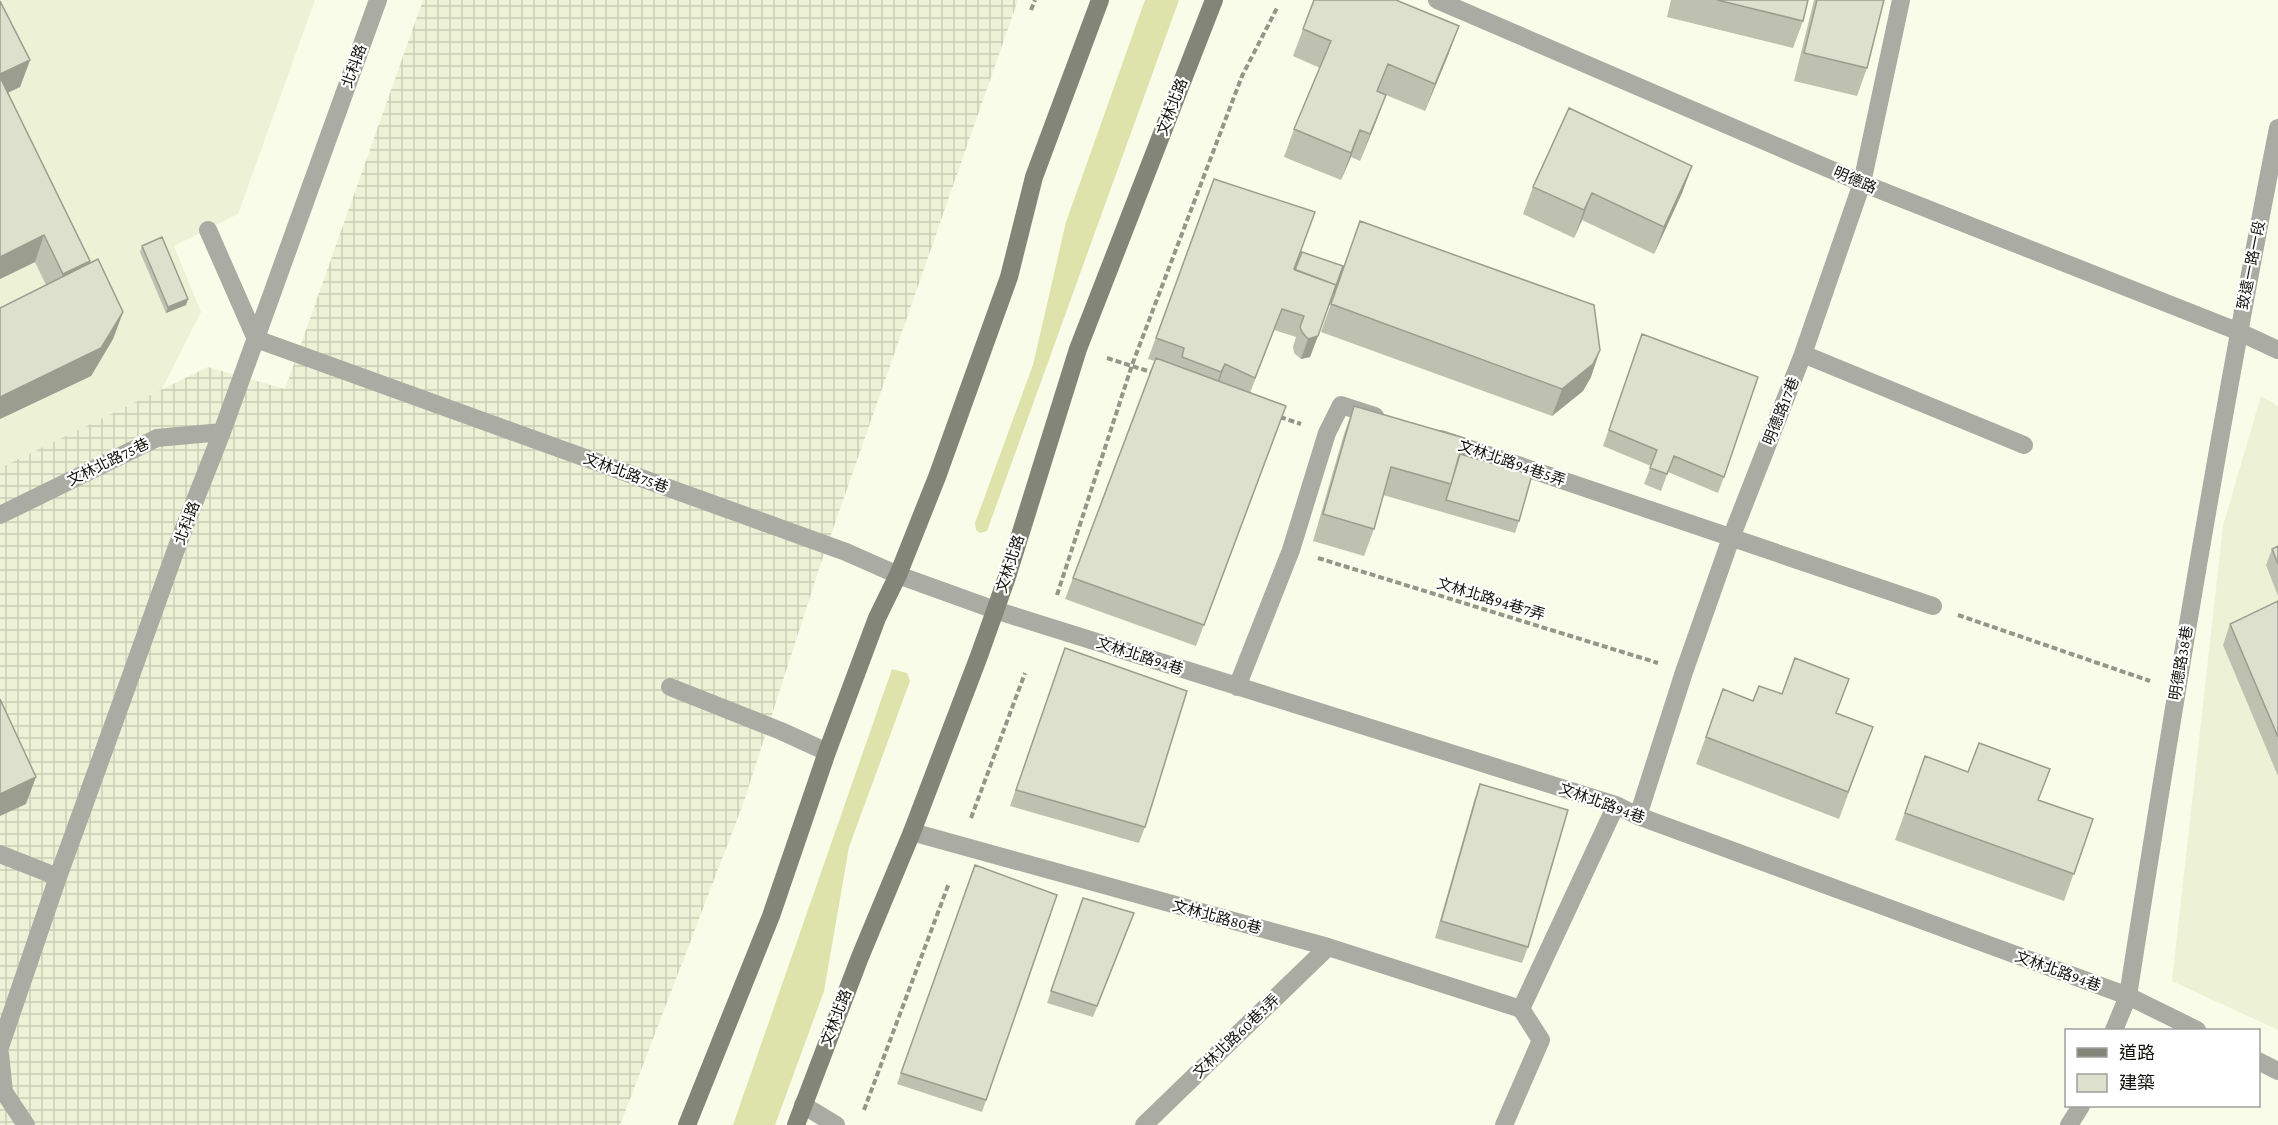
<svg xmlns="http://www.w3.org/2000/svg" width="2278" height="1125" font-family="'Crimson Pro','Noto Sans TC',serif">
	<style>
		.built { fill: #edf1d5 }
		.industrial { fill: url(#industrial-grid) }
		.grass { fill: #dde3ab }
		.lines { fill: none; stroke-linecap: round; stroke-linejoin: round }
		.path { stroke: #939688; stroke-width: 4; stroke-dasharray: 6 3; stroke-linecap: butt }
		.lane { stroke: #aaaba3; stroke-width: 18 }
		.street { stroke: #aaaba3; stroke-width: 18 }
		.secondary { stroke: #838579; stroke-width: 18 }
		.wall { fill: #bec1af }
		.shaded-wall { fill: #9b9d8f }
		.building { fill: #dde0cc; stroke: #9b9d8f; stroke-width: 1.5 }
		.labels { text-anchor: middle; dominant-baseline: central; stroke-width: 4.5; stroke-linejoin: round; paint-order: stroke }
		.street-label { font-size: 15px; fill: #11120c; stroke: #fff }
	</style>
	<defs>
		<pattern id="industrial-grid" width="8" height="8" patternUnits="userSpaceOnUse" patternTransform="scale(1.5)"><rect width="8" height="8" fill="#edf1d5"/><path d="M0 4h8M4 0v8" fill="none" stroke="#caceb6"/></pattern>
	</defs>
	<rect width="100%" height="100%" fill="#f9fce8"/>
	<path class="built" d="M0 0H315L238 214 174 246 201 312 161 391 0 468Z
		M2261 396 2278 406V1030L2172 981 2223 526Z"/>
	<path class="industrial" d="M423 0H1018L819 569 743 804 620 1125H0V468L208 367 285 389Z"/>
	<path class="grass" d="M1145 0H1179L987 531 980 533 976 530 975 523 1033 365 1066 222Z
		M892 669 907 673 910 681 849 847 824 991 775 1125H733Z"/>
	<g class="lines">
		<path class="path" d="M1031 10 1035 0
			M1107 358 1154 373
			M1280 417 1301 424
			M1318 558 1658 663
			M1057 595 1132 365 1242 76 1278 6
			M1958 615 2150 681
			M971 818 1025 673
			M864 1110 949 883"/>
		<path class="lane" d="M208 230 256 339
			M670 687 781 731 827 752
			M0 854 58 877"/>
		<path class="street" d="M1437 0 1862 183 2237 331 2278 350
			M256 339 846 552 898 575 995 610 1616 805 1638 816 2128 996 2197 1030
			M1803 354 2024 445
			M1441 439 1933 606
			M0 515 157 438 222 432
			M1237 687 1291 550 1327 433 1341 405 1375 416
			M1638 816 1684 672 1731 538 1803 354 1862 183 1901 0
			M912 832 1328 947 1521 1009
			M1521 1009 1616 805
			M2114 1030 2128 996C2173 706 2221 416 2278 128
			M0 1047 58 877 120 706 179 541 222 432 378 0
			M0 1054 4 1092 26 1125
			M2258 1061 2278 1071
			M803 1105 836 1125
			M1144 1125 1328 947
			M1504 1125 1541 1040 1521 1009
			M2069 1125 2081 1106"/>
		<path class="secondary" d="M687 1125 771 916 827 752 877 618 898 575 937 477 1009 277 1034 177 1100 0
			M796 1125 860 957 912 832 979 656 1007 577 1078 349 1214 0"/>
	</g>
	<path class="wall" d="M1671 0H1808L1803 21 1793 48 1667 17Z
		M1814 0H1884L1867 68 1857 96 1794 81Z
		M0 1 30 60 20 87 8 93 90 261 89 263 123 312 113 339 91 376 0 419V308L46 285 35 262 0 279Z
		M1303 29 1449 53 1425 111 1386 95 1360 161 1351 157 1341 180 1284 157 1294 129 1320 68 1293 56Z
		M1692 166 1682 193 1654 254 1582 220 1574 238 1523 214 1533 187Z
		M1214 179 1294 269 1332 298 1310 357 1301 359 1294 353 1293 347 1296 337 1274 330 1250 393 1286 406 1196 646 1065 599 1155 361 1148 359Z
		M1360 221 1591 377 1583 391 1552 416 1321 332Z
		M142 246 186 305 166 313 140 252Z
		M1642 334 1724 477 1718 493 1668 472 1661 491 1644 484 1651 466 1603 446Z
		M1354 406 1460 454 1519 521 1515 533 1383 495 1374 529 1364 556 1313 541 1344 434Z
		M2278 546V596L2266 565 2272 549Z
		M2278 601V776L2223 645 2230 624Z
		M1065 648 1145 827 1139 843 1010 806Z
		M1723 689 1753 701 1836 713 1873 727 1839 819 1696 764Z
		M1925 756 2038 800 2093 819 2064 901 1895 840Z
		M1480 784 1528 947 1522 963 1435 938 1474 801Z
		M975 865 1057 895 982 1112 897 1084Z
		M1083 898 1134 913 1093 1017 1047 1003Z"/>
	<path class="shaded-wall" d="M1459 26 1449 53 1425 111 1435 84Z
		M30 60 20 87 0 96V74Z
		M1386 95 1376 122 1360 161 1370 134Z
		M1360 130 1351 157 1341 180 1351 153Z
		M1692 166 1682 193 1654 254 1664 227Z
		M1592 193 1582 220 1574 238 1584 210Z
		M44 235 35 262 0 279V257Z
		M90 261 81 288 54 301 63 274Z
		M188 299 186 305 166 313 168 307Z
		M123 312 113 339 91 376 0 419V397Z
		M1318 336 1310 357 1301 359 1308 339Z
		M1600 350 1591 377 1583 391 1552 416 1562 389Z
		M1225 364 1218 385 1214 392 1221 372Z
		M36 777 26 804 0 816V794Z"/>
	<path class="building" d="M1314 0H1396L1459 26 1435 84 1388 64 1377 91 1386 95 1370 134 1360 130 1351 153 1294 129 1331 41 1303 29Z
		M1717 0H1808L1803 21Z
		M1817 0H1884L1867 68 1804 53Z
		M0 1 30 60 0 74Z
		M0 77 90 261 63 274 44 235 0 257Z
		M1569 108 1692 166 1664 227 1592 193 1584 210 1533 187Z
		M1214 179 1315 212 1294 269 1336 285 1318 336 1308 339 1302 332 1300 327 1304 316 1282 309 1255 378 1225 364 1221 372 1182 357 1184 348 1156 338Z
		M1360 221 1594 305 1600 350 1593 364 1562 389 1331 304Z
		M162 237 188 299 168 307 142 246Z
		M1302 252 1343 266 1333 294 1336 285 1295 270Z
		M98 259 123 312 101 348 0 397V308Z
		M1642 334 1758 377 1724 477 1674 456 1667 474 1650 468 1657 450 1609 430Z
		M1156 358 1286 406 1204 625 1073 578Z
		M1354 406 1464 438 1451 484 1391 467 1374 529 1323 514Z
		M1460 454 1532 475 1519 521 1446 500 1451 484Z
		M2278 546V564L2272 549Z
		M2278 601V737L2230 624Z
		M1065 648 1187 691 1145 827 1016 790Z
		M1795 658 1849 679 1836 713 1873 727 1848 792 1706 737 1723 689 1753 701 1759 686 1782 694Z
		M0 699 36 777 0 794Z
		M1979 743 2050 769 2038 800 2093 819 2074 874 1905 813 1925 756 1968 772Z
		M1480 784 1568 810 1528 947 1441 921Z
		M975 865 1057 895 986 1100 901 1073Z
		M1083 898 1134 913 1097 1006 1051 991Z"/>
	<g class="labels">
		<g class="street-label">
			<text transform="translate(354 66) rotate(-70)">北科路</text>
			<text transform="translate(1172 107) rotate(-69)">文林北路</text>
			<text transform="translate(1855 180) rotate(23)">明德路</text>
			<text transform="translate(2251 265) rotate(-79)">致遠一路一段</text>
			<text transform="translate(1781 411) rotate(-68)">明德路17巷</text>
			<text transform="translate(108 462) rotate(-26)">文林北路75巷</text>
			<text transform="translate(1512 463) rotate(19)">文林北路94巷5弄</text>
			<text transform="translate(626 473) rotate(20)">文林北路75巷</text>
			<text transform="translate(187 523) rotate(-69)">北科路</text>
			<text transform="translate(1010 564) rotate(-72)">文林北路</text>
			<text transform="translate(1491 599) rotate(17)">文林北路94巷7弄</text>
			<text transform="translate(1140 656) rotate(18)">文林北路94巷</text>
			<text transform="translate(2181 663) rotate(-80)">明德路38巷</text>
			<text transform="translate(1602 803) rotate(20)">文林北路94巷</text>
			<text transform="translate(1217 917) rotate(15)">文林北路80巷</text>
			<text transform="translate(2058 971) rotate(20)">文林北路94巷</text>
			<text transform="translate(836 1018) rotate(-69)">文林北路</text>
			<text transform="translate(1236 1036) rotate(-44)">文林北路60巷3弄</text>
		</g>
	</g>
	<rect x="2065" y="1029" width="195" height="78" fill="#ffffff" stroke="#a0a09e" stroke-width="1.5"/>
	<rect x="2077" y="1048" width="30" height="9" fill="#838579" stroke="#a0a09e" stroke-width="1.5"/>
	<text x="2119" y="1059" font-size="18" fill="#11120c">道路</text>
	<rect x="2077" y="1074" width="30" height="18" fill="#dde0cc" stroke="#a0a09e" stroke-width="1.5"/>
	<text x="2119" y="1089" font-size="18" fill="#11120c">建築</text>
</svg>
